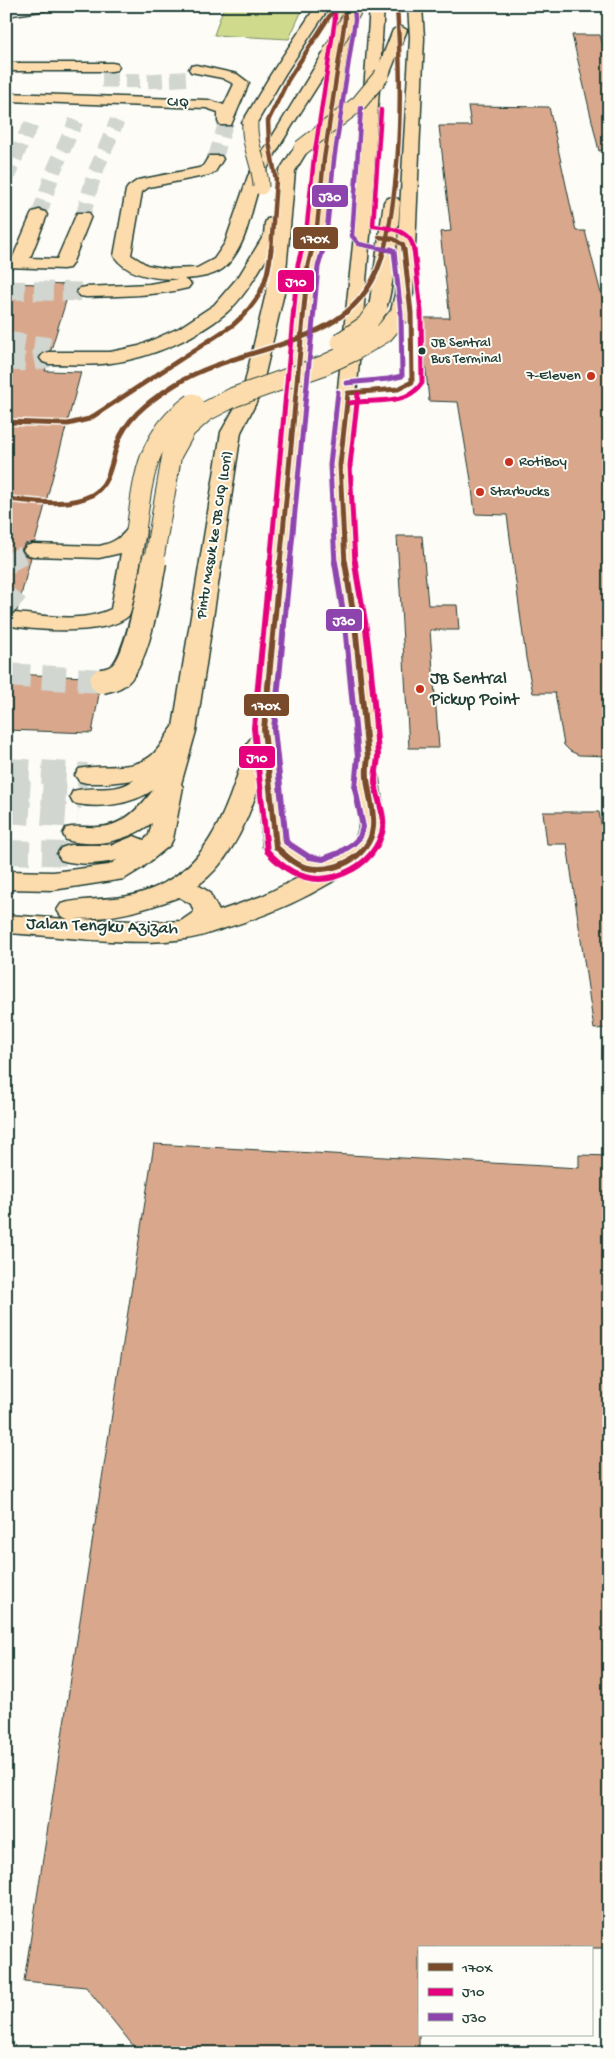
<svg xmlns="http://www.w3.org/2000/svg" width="615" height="2059" font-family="'Gochi Hand',sans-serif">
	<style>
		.green { fill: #cfda8d; stroke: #778c60 }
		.building { fill: #d9a88c; stroke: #1f3d34 }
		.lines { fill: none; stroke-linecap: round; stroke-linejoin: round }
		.highway-tunnel-far2 { stroke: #d1d6d0; stroke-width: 15; stroke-dasharray: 15 8; stroke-linecap: butt }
		.highway-tunnel-far1 { stroke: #d1d6d0; stroke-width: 19; stroke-dasharray: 19 9; stroke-linecap: butt }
		.highway-tunnel { stroke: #d1d6d0; stroke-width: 24; stroke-dasharray: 24 12; stroke-linecap: butt }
		.minor-casing { stroke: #1f3d34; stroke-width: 3 }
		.major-casing { stroke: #1f3d34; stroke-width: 3 }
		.highway-casing { stroke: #1f3d34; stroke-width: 3 }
		.minor { fill: #fdfcf7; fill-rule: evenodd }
		.major { fill: #fcdcac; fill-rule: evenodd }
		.highway { fill: #fcdcac; fill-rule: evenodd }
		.highway-bridge-far2-casing { stroke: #1f3d34; stroke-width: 17; stroke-linecap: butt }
		.highway-bridge-far1-casing { stroke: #1f3d34; stroke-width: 21; stroke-linecap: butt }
		.highway-bridge-casing { stroke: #1f3d34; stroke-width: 27; stroke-linecap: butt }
		.highway-bridge-far2 { stroke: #fcdcac; stroke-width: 15 }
		.highway-bridge-far1 { stroke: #fcdcac; stroke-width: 19 }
		.highway-bridge { stroke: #fcdcac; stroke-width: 24 }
		.bus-1-far2-casing { stroke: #fdfcf7; stroke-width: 6 }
		.bus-1-far1-casing { stroke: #fdfcf7; stroke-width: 8 }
		.bus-1-casing { stroke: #fdfcf7; stroke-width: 9 }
		.bus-2-far2-casing { stroke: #fdfcf7; stroke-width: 6 }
		.bus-2-far1-casing { stroke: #fdfcf7; stroke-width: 8 }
		.bus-2-casing { stroke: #fdfcf7; stroke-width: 9 }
		.bus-3-far2-casing { stroke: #fdfcf7; stroke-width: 6 }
		.bus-3-far1-casing { stroke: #fdfcf7; stroke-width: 8 }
		.bus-3-casing { stroke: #fdfcf7; stroke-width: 9 }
		.bus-1-far2 { stroke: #7a4b2a; stroke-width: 4.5 }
		.bus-1-far1 { stroke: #7a4b2a; stroke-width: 5 }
		.bus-1 { stroke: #7a4b2a; stroke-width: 6 }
		.bus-2-far2 { stroke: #e5007d; stroke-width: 4.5 }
		.bus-2-far1 { stroke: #e5007d; stroke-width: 5 }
		.bus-2 { stroke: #e5007d; stroke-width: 6 }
		.bus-3-far2 { stroke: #8e44ad; stroke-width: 4.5 }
		.bus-3-far1 { stroke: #8e44ad; stroke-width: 5 }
		.bus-3 { stroke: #8e44ad; stroke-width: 6 }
		.bus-dot { fill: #1f3d34; stroke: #fdfcf7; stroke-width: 2 }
		.poi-dot { fill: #c8321e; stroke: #fdfcf7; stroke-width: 2 }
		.labels { text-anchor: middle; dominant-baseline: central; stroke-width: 4; stroke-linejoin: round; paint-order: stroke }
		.far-bus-label { font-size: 14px; fill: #1f3d34; stroke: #fdfcf7; text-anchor: start }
		.far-street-label { font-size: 15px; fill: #1f3d34; stroke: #fdfcf7 }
		.far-poi-label { font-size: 15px; fill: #1f3d34; stroke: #fdfcf7; text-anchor: start }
		.poi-label { font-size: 18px; fill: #1f3d34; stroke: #fdfcf7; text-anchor: start }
		.street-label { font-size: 18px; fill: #1f3d34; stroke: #fdfcf7 }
		.line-badge { stroke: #fdfcf7; stroke-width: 2 }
		.badge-label { font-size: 14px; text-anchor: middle; font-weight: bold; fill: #fff }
	</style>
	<rect width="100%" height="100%" fill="#fdfcf7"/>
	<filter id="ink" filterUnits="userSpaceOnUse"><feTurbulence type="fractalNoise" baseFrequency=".02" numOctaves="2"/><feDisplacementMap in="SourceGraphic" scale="10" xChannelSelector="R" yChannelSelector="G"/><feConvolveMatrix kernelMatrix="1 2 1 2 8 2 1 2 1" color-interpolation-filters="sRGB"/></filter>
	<g filter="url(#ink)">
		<path class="green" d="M224 6H304L289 39 214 35Z"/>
		<path class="building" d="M572 35H600L609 66V149L599 151Z
			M468 106 549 107 576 231H585L609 325V756L579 755 570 751 564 745 555 693H533L526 658 507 515 475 514 471 480 458 402 429 401 421 318H450L440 232 451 231 439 126H471Z
			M6 283 71 285 51 350 42 352 38 358 42 363 47 365 45 371 81 372 35 542 25 544 21 550 24 555 31 557 17 611 6 615Z
			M397 536H422L428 605H457L459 630H430L439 748H409Z
			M6 674 89 677 88 683 91 690 99 694 92 733 6 730Z
			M543 812H599L609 869V1028L594 1029 567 844H547Z
			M154 1144 579 1168V1155L609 1156V1948H419V2053H139L86 1987 24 1981Z"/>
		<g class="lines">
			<path class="highway-tunnel-far2" d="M102 80 146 81 194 78
				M215 159 226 122
				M6 180 22 142 34 120
				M39 215 54 170 76 121
				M83 216 94 175 117 121"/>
			<path class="highway-tunnel-far1" d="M6 290 86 292
				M6 341 50 347
				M6 361 28 362 49 358
				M7 564 33 550"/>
			<path class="highway-tunnel" d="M6 564 9 562
				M6 598 18 608
				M6 675 102 681
				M6 770 87 775
				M6 792 82 797
				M6 811 78 816
				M6 852 70 854"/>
			<g class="minor-casing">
				<path id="minor" d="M18 6H55L48 10 6 16V8Z"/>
			</g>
			<g class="major-casing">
				<path id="major" d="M337 6H351L352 19 332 159 324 236 317 265 276 729 288 844C301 854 321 866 337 857 380 831 346 795 356 758L344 624 334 565 330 465 354 235 370 6H384L370 235 350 465 356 565 366 624 380 758C373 786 392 815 381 840 371 863 349 871 330 883 295 904 260 918 222 929 210 933 197 938 185 939 126 947 65 936 6 933V915L68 919 61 916 57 910 61 904C84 897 109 901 133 895 210 876 227 808 248 742L253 736 299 265 308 236 316 159 338 19ZM258 788 263 847C273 862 290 870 306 874L262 896 219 911 209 892 198 885C229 863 247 823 258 788ZM179 897 191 904 194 912 181 921 164 922 75 919C112 919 144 910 179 897Z"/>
			</g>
			<g class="highway-casing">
				<path id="highway" d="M316 6H330L285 74 255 126H245L242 123 271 74Z
					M408 6H422L424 38 413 294 405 319 399 320 393 319 390 315 395 294 410 38Z
					M400 26 407 30 389 75 387 78H377L375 75 393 30Z
					M331 48 336 49 338 52C314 94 284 134 263 177 250 206 250 241 227 265 217 276 199 278 184 279L191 284 188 288C155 296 120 296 86 297L80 296 77 292 80 288 86 287 149 284 178 279C156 279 127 276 114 256L126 190 128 187 138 180 199 168 203 166 209 156H221L223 159 215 172 209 175 149 187 142 192 131 255 147 265 170 269 197 268 214 259 225 243 248 176 324 52 326 49Z
					M6 63H112L117 64 119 67 117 70 112 71H6Z
					M196 65 237 74 249 83 231 125H221L218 122V112L206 108 6 101V93L208 100 224 105 234 84 222 78 191 72 189 69 191 66Z
					M301 143 306 145 309 148 295 171 284 293 260 395 241 432 196 731 181 784 183 787 173 839 170 845 142 868 124 879 53 890 6 889V871L53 872 109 865 117 860C99 865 78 865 61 860L57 854 61 848 70 845H112L134 836 144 840 149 835 152 823C127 841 96 848 66 840L63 834 66 828C77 825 87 828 98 827 122 827 140 808 153 790 131 805 98 809 73 803L70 797 73 791C95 785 114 794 134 780L108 783H87L79 781 75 775 79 769C103 763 130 772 151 756 161 748 165 736 173 727L221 432 242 395 266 293 271 251C258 272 245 297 226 313 195 339 150 358 111 363 91 366 69 364 49 364L43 362 40 358 43 354 49 352H110L139 346 179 328 214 305 239 276 264 235 265 223 267 219 274 218 279 171 296 145Z
					M392 197 398 199 400 202C398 223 394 298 384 312L378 313 372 312 369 308 384 202 386 199Z
					M39 210 45 212 47 215 30 258 57 259 77 213H89L91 216 72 264 69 268 63 269 6 267V257H13L31 215 33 212Z
					M136 525 143 527 146 531 132 612C115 637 34 631 7 625L6 617 15 613C47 616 81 623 111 609L121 553 99 558 33 556 26 554 23 550 26 546 33 544 99 546C113 543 121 538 129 527Z"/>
			</g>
			<use href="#minor" class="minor"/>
			<use href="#major" class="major"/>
			<use href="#highway" class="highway"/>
			<g class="highway-bridge-far2-casing">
				<path id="highway-bridge-far2" d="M331 52 356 6
					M250 123C248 145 261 165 261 187
					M301 148 359 103 382 75"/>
			</g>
			<g class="highway-bridge-far1-casing">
				<path id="highway-bridge-far1" d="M341 342 366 325 378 308
					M136 531C143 478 146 436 193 403
					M153 564 172 454 186 429 205 412 234 397 322 366 352 352 384 333 399 315"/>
			</g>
			<g class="highway-bridge-casing">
				<path id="highway-bridge" d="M102 681C107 680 113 679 117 676 137 665 150 585 154 562"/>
			</g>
			<use href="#highway-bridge-far2" class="highway-bridge-far2"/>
			<use href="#highway-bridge-far1" class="highway-bridge-far1"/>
			<use href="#highway-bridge" class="highway-bridge"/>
			<g class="bus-1-far2-casing">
				<path id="bus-1-far2" d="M379 237 394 239 403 245 404 251
					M271 251 276 180 269 142 268 121 288 80 336 6
					M312 251 316 236 324 159 345 19 344 6
					M384 251C402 174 402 84 397 6"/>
			</g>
			<g class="bus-1-far1-casing">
				<path id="bus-1-far1" d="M348 393 398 389 412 382 411 313 404 249
					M6 422 68 424 89 419 233 325C259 302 268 284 271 249
					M6 499C33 501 67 508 92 495 113 483 111 454 121 435 132 413 155 397 176 384 249 339 361 352 384 249
					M280 564 308 265 312 249
					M345 564 340 465 348 393"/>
			</g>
			<g class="bus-1-casing">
				<path id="bus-1" d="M280 562 264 729 276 847C284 854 293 864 304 867 332 875 370 858 373 827 375 803 363 785 368 758L355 624 345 562"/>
			</g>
			<g class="bus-2-far2-casing">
				<path id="bus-2-far2" d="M381 110 373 226C391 228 412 230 414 251
					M302 251 306 234 314 158 335 19 334 7"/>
			</g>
			<g class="bus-2-far1-casing">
				<path id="bus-2-far1" d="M350 403C373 399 408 406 422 383L421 312 414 249
					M270 564 298 264 302 249
					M355 564 350 465 358 394"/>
			</g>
			<g class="bus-2-casing">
				<path id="bus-2" d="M270 562 254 728 267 851C284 870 307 884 334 877 357 870 375 857 382 833 387 816 376 798 375 781 375 772 378 763 378 755 375 711 371 666 365 622 362 602 357 582 355 562"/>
			</g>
			<g class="bus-3-far2-casing">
				<path id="bus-3-far2" d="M361 108 352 236 359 244 393 251
					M323 251 326 238 334 160 355 20 354 6"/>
			</g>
			<g class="bus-3-far1-casing">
				<path id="bus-3-far1" d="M346 383 388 379 402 376 401 314 394 251 391 249
					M290 564 318 267 323 249
					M335 564 330 465 338 392"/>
			</g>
			<g class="bus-3-casing">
				<path id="bus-3" d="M290 562 274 729 286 842 309 857 323 859 339 853 353 844 360 837 363 827 355 788 358 757 345 625 335 562"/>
			</g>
			<use href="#bus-1-far2" class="bus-1-far2"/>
			<use href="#bus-1-far1" class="bus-1-far1"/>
			<use href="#bus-1" class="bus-1"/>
			<use href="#bus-2-far2" class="bus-2-far2"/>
			<use href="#bus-2-far1" class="bus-2-far1"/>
			<use href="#bus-2" class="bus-2"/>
			<use href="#bus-3-far2" class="bus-3-far2"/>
			<use href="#bus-3-far1" class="bus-3-far1"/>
			<use href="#bus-3" class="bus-3"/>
		</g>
	</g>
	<circle class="bus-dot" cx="422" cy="351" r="4.5"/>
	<g class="poi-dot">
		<circle cx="591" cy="376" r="5"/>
		<circle cx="509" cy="462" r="5"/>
		<circle cx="480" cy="492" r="5"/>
		<circle cx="420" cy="689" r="5"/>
	</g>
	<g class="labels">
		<g class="far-bus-label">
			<text x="431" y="343">JB Sentral<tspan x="431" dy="16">Bus Terminal</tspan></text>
		</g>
		<g class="far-street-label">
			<text transform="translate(178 103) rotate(2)">CIQ</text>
			<text transform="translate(215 535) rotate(-81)">Pintu Masuk ke JB CIQ (Lori)</text>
		</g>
		<g class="far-poi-label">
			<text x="581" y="376" text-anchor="end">7-Eleven</text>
			<text x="519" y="462">RotiBoy</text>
			<text x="490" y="492">Starbucks</text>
		</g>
		<g class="poi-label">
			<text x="430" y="679">JB Sentral<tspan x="430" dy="21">Pickup Point</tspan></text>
		</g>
		<g class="street-label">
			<text transform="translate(102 927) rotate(2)">Jalan Tengku Azizah</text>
		</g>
	</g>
	<g class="line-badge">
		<rect x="311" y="184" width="38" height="24" rx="5" fill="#8e44ad"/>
		<rect x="292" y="226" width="47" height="24" rx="5" fill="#7a4b2a"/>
		<rect x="277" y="269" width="38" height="24" rx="5" fill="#e5007d"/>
		<rect x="325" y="608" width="38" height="24" rx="5" fill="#8e44ad"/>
		<rect x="243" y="693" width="47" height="24" rx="5" fill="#7a4b2a"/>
		<rect x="238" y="745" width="38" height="24" rx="5" fill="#e5007d"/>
	</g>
	<g class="badge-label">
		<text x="330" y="201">J30</text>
		<text x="315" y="243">170X</text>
		<text x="296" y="286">J10</text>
		<text x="344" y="625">J30</text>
		<text x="266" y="710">170X</text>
		<text x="257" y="762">J10</text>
	</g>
	<rect width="615" height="2059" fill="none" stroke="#fdfcf7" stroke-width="25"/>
	<rect x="12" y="12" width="590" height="2034" fill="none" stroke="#1f3d34" stroke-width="2" filter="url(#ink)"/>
	<rect x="418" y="1946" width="175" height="90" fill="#fdfcf7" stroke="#a4b0a9"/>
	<rect x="428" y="1963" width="25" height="8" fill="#7a4b2a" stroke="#a4b0a9"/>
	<text x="462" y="1972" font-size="15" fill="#1f3d34">170X</text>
	<rect x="428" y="1988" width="25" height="8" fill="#e5007d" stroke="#a4b0a9"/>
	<text x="462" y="1996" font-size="15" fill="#1f3d34">J10</text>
	<rect x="428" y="2013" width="25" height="8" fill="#8e44ad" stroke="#a4b0a9"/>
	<text x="462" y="2022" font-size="15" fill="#1f3d34">J30</text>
</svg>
